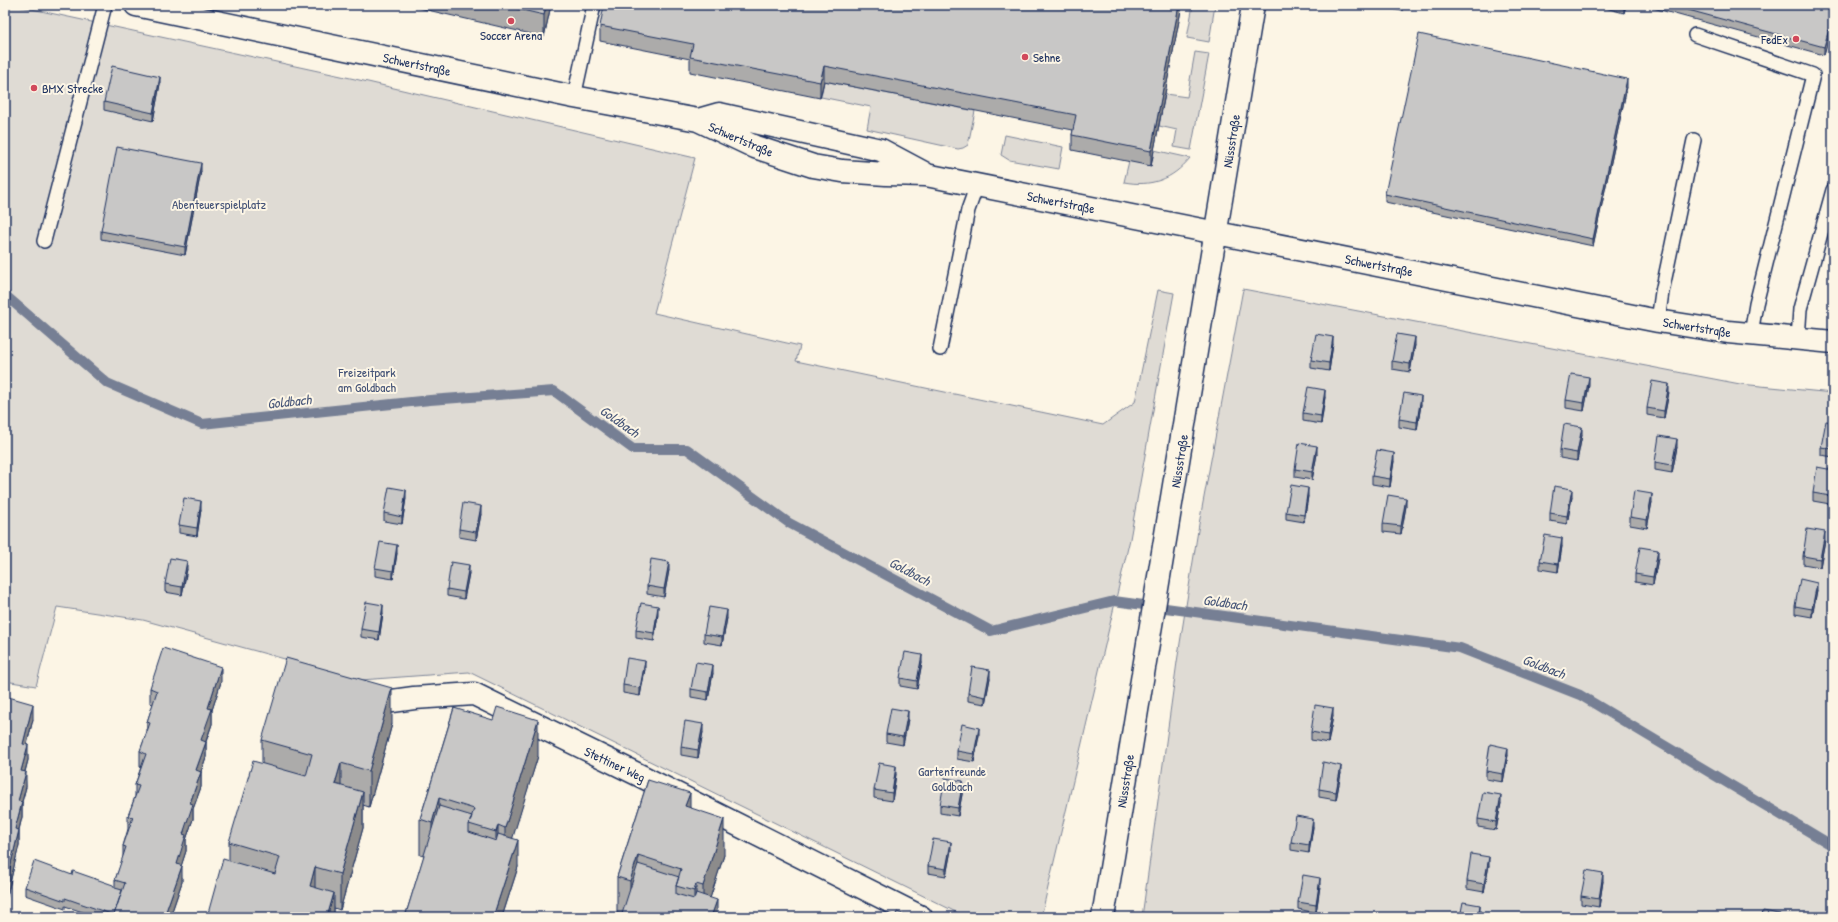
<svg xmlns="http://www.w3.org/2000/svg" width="1838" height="922" font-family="'Patrick Hand',sans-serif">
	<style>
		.green { fill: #dfdbd4; stroke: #7d8599 }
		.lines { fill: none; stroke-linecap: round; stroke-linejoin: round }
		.stream { stroke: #767f94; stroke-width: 10 }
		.lane-casing { stroke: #1b2f5e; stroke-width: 16 }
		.street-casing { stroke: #1b2f5e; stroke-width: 25 }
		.lane { stroke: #fcf5e5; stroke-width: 13 }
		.street { stroke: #fcf5e5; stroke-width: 22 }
		.wall { fill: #acabaa; stroke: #1b2f5e }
		.shaded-wall { fill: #8c8b8b; stroke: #1b2f5e }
		.building { fill: #c8c7c6; stroke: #1b2f5e }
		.poi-dot { fill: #d1495b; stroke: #fcf5e5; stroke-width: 1.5 }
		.labels { text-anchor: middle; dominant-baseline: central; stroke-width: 4; stroke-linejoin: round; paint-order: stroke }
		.poi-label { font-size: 13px; fill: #1b2f5e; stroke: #fcf5e5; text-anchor: start }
		.street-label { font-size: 13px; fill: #1b2f5e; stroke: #fcf5e5 }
		.park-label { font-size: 13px; fill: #425176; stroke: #fcf5e5 }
		.water-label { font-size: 14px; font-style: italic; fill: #485779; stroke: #fcf5e5 }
	</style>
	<rect width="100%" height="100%" fill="#fcf5e5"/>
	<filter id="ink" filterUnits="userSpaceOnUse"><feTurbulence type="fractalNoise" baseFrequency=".025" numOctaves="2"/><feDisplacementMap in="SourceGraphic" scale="8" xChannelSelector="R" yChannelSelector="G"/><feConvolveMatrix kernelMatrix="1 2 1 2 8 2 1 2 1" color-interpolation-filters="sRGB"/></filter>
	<g filter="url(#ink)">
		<path class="green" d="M5 5H13L355 79 695 158 654 313 800 346 796 361 1103 425 1135 402 1158 290 1174 293 1130 539 1041 917H966L469 672 361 680 143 620 57 607 36 686 5 681Z
			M1193 5H1215L1209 42 1187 38Z
			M1195 52 1209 54 1191 150 1174 147 1177 130 1159 126 1165 94 1187 97Z
			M824 81 975 111 968 145 963 148 958 149 867 129 871 107 821 97Z
			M1005 135 1063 147 1059 169 1009 160 1001 155Z
			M1154 150 1190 158C1172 180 1151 187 1124 182L1129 161Z
			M1243 289 1740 384 1833 393V917H1142L1177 662 1199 524Z"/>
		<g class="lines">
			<path class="stream" d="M5 295 107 383 202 424 430 400 554 391 633 449H687L789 523 991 631 1114 601 1460 648 1580 695 1833 846"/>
			<g class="lane-casing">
				<path id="lane" d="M1695 35 1813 75 1756 304 1751 334
					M574 97 594 5
					M44 241 105 5
					M1658 321 1662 292 1694 140
					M1798 339 1800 309 1833 190
					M940 349 968 210 977 185"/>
			</g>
			<g class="street-casing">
				<path id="street" d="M136 5 574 97 698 120 755 147 813 166 842 171 886 174 926 175 1658 321 1728 332 1833 342
					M698 120 719 114 881 150 924 173
					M385 702 414 698 474 694 641 776 921 917
					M1103 917 1253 5"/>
			</g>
			<use href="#lane" class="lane"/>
			<use href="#street" class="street"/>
		</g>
		<path class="wall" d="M406 5H551L544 37Z
			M1182 5 1151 166 1072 150V135L1073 130 824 81 820 98 690 72V59L600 41V26Z
			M1371 5H1403L1402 11Z
			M1594 5H1626L1624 13Z
			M1642 5H1833L1824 55Z
			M160 84 153 121 104 110V102Z
			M1627 87 1593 246 1385 202V194Z
			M201 171 185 255 101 239V231Z
			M1333 344 1329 371 1311 368V360Z
			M1415 345 1410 372 1392 369V361Z
			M1589 385 1584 411 1566 408V400Z
			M1669 392 1664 418 1647 415V408Z
			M1325 397 1321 424 1303 421V413Z
			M1421 404 1417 430 1399 427V419Z
			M1833 422V457L1821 455V447Z
			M1582 435 1577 461 1560 458V450Z
			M1677 447 1672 473 1655 470V462Z
			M1317 454 1312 480 1295 477V469Z
			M1394 461 1390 487 1372 484V476Z
			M1833 470 1830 504 1813 501V493Z
			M1308 496 1304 522 1286 519V512Z
			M1572 497 1567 524 1550 521V513Z
			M406 498 402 524 384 521V513Z
			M1652 502 1647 528 1630 525V517Z
			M1406 506 1401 534 1383 532V524Z
			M201 509 197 536 179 533V525Z
			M481 514 476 540 459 537V529Z
			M1825 540 1820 567 1803 564V556Z
			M1562 546 1558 572 1540 569V561Z
			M397 553 393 579 375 576V568Z
			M1658 558 1653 585 1635 582V574Z
			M187 569 182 595 165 592V584Z
			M669 570 664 597 647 594V586Z
			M469 573 464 599 447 596V589Z
			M1817 590 1812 617 1795 614V606Z
			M383 613 379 640 361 637V629Z
			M658 614 654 641 636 638V630Z
			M727 618 722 645 704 642V634Z
			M922 662 917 689 900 686V678Z
			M645 669 640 696 623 693V685Z
			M713 673 708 700 691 697V689Z
			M990 678 985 704 968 701V693Z
			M221 682 212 710V724L206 742V757L201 772V787L193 809V819L186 840V851L181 866 182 882 170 917H97L65 906V909L25 895V887L72 875 115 888V880L123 858V846L128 829V816L135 797V785L141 767H140V751L147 732V722L153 704 150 703V688Z
			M5 696 33 719 27 745 28 760 25 772 26 787 22 802V817L19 830V845L6 900 5 899Z
			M454 708 538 756 512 838 518 867 502 917H405L424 856 420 855V819Z
			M1333 716 1328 743 1311 740V732Z
			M908 719 903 745 886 742V734Z
			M392 724 369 807 363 805V828L340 910 334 908V917L229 861V842L262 763V740Z
			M703 732 698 758 681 755V747Z
			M979 735 974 762 957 759V751Z
			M1508 755 1503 782 1486 779V771Z
			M1341 773 1336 800 1319 797V789Z
			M896 774 892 801 874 798V790Z
			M648 780 690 808 724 855 710 898 717 917 622 914 617 913V877Z
			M963 789 958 816 940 813V805Z
			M1501 803 1496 830 1478 827V819Z
			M1313 827 1309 853 1291 850V842Z
			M951 850 946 876 928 873V866Z
			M1489 865 1484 892 1467 889V881Z
			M1603 881 1599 907 1581 904V896Z
			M1320 886 1316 913 1298 909V902Z"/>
		<path class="shaded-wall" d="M546 5H551L544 37V15Z
			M1179 5H1182L1151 166V151Z
			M1624 5H1626L1624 13Z
			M1833 14V22L1824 55V47Z
			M824 66V81L820 98V82Z
			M160 77V84L153 121V113Z
			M1627 79V87L1593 246V239Z
			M201 163V171L185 255V247Z
			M1333 337V344L1329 371V363Z
			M1415 337V345L1410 372V364Z
			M1589 377V385L1584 411V403Z
			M1669 384V392L1664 418V411Z
			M1325 390V397L1321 424V416Z
			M1421 396V404L1417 430V422Z
			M1582 427V435L1577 461V453Z
			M1677 439V447L1672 473V465Z
			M1317 446V454L1312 480V472Z
			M1394 453V461L1390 487V479Z
			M1833 481V489L1830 504V496Z
			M1308 488V496L1304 522V515Z
			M1572 489V497L1567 524V516Z
			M406 490V498L402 524V517Z
			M1652 494V502L1647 528V520Z
			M1406 498V506L1401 534V526Z
			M201 501V509L197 536V528Z
			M481 506V514L476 540V532Z
			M1825 532V540L1820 567V559Z
			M1562 538V546L1558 572V564Z
			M397 545V553L393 579V571Z
			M1658 550V558L1653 585V577Z
			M187 561V569L182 595V587Z
			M669 562V570L664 597V589Z
			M469 565V573L464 599V592Z
			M1817 583V590L1812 617V609Z
			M383 605V613L379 640V632Z
			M658 606V614L654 641V633Z
			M727 610V618L722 645V637Z
			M922 655V662L917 689V681Z
			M645 661V669L640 696V688Z
			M713 665V673L708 700V692Z
			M221 667V682L212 710V724L201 755V740L208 708Z
			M990 670V678L985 704V697Z
			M392 688V724L369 807V771Z
			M33 704V719L23 759V744Z
			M1333 708V716L1328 743V735Z
			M908 711V719L903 745V737Z
			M538 720V756L505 863V828Z
			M703 724V732L698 758V750Z
			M979 728V735L974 762V754Z
			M206 742V757L196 786V770Z
			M28 745V760L21 786V771Z
			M1508 748V755L1503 782V774Z
			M341 763V799L335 784Z
			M896 766V774L892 801V793Z
			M1341 766V773L1336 800V792Z
			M26 772V787L18 816V801Z
			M201 772V787L193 809V819L186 840V851L177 879V864L190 803Z
			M963 781V789L958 816V808Z
			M363 792V828L340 910V874Z
			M690 793V829L685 806Z
			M1501 795V803L1496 830V822Z
			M439 798V834L432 859V823Z
			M22 802V817L15 845V829Z
			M724 819V855L704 917H703V886Z
			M1313 819V827L1309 853V845Z
			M498 825V861L496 868V832Z
			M19 830V845L6 900V884Z
			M518 840V867L502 917H493Z
			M951 842V850L946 876V869Z
			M638 855V891L630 916V881Z
			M1489 857V865L1484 892V884Z
			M182 866V882L170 917H164Z
			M315 867V903L310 886Z
			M1603 873V881L1599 907V899Z
			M1320 878V886L1316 913V905Z
			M696 884V917H694V891Z
			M334 893V917H327Z
			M717 900V917H711Z
			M1480 905V917H1478Z"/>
		<path class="building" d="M500 5H546L544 15Z
			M604 5H1179L1151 151 1072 135 1076 115 824 66 820 82 690 57 693 44 600 26Z
			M1670 5H1833V14L1824 47Z
			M1419 34 1627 79 1593 239 1385 194Z
			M112 66 160 77 153 113 104 102Z
			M117 147 201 163 185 247 101 231Z
			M1316 334 1333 337 1329 363 1311 360Z
			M1397 334 1415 337 1410 364 1392 361Z
			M1571 374 1589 377 1584 403 1566 400Z
			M1652 381 1669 384 1664 411 1647 408Z
			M1308 387 1325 390 1321 416 1303 413Z
			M1404 393 1421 396 1417 422 1399 419Z
			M1826 421 1833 422V449L1821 447Z
			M1564 424 1582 427 1577 453 1560 450Z
			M1659 436 1677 439 1672 465 1655 462Z
			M1299 443 1317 446 1312 472 1295 469Z
			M1377 450 1394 453 1390 479 1372 476Z
			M1817 467 1833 470V481L1830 496 1813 493Z
			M1291 485 1308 488 1304 515 1286 512Z
			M1554 486 1572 489 1567 516 1550 513Z
			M389 487 406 490 402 517 384 513Z
			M1634 491 1652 494 1647 520 1630 517Z
			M1388 495 1406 498 1401 526 1383 524Z
			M184 498 201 501 197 528 179 525Z
			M463 503 481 506 476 532 459 529Z
			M1807 529 1825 532 1820 559 1803 556Z
			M1545 535 1562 538 1558 564 1540 561Z
			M380 542 397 545 393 571 375 568Z
			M1640 547 1658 550 1653 577 1635 574Z
			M170 558 187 561 182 587 165 584Z
			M651 559 669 562 664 589 647 586Z
			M451 562 469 565 464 592 447 589Z
			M1800 579 1817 583 1812 609 1795 606Z
			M366 602 383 605 379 632 361 629Z
			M641 603 658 606 654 633 636 630Z
			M709 607 727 610 722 637 704 634Z
			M163 648 221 667 208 708 212 709 201 740 206 742 196 770 201 772 190 803 193 804 183 834 186 835 177 864 182 866 164 917H113L125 883 115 880 126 847 123 846 133 817 128 816 139 786 135 785 146 754 140 751 150 723 147 722 157 691 150 688Z
			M905 652 922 655 917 681 900 678Z
			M286 658 392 688 369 771 341 763 335 784 363 792 340 874 315 867 310 886 334 893 327 917H207L223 859 275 874 280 857 229 842 253 761 306 776 312 754 262 740Z
			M627 658 645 661 640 688 623 685Z
			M696 662 713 665 708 692 691 689Z
			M972 667 990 670 985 697 968 693Z
			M5 696 33 704 23 744 28 745 21 771 26 772 18 801 22 802 15 829 19 830 6 884H5Z
			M1315 705 1333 708 1328 735 1311 732Z
			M497 707 538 720 505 828 498 825 496 832 469 824 474 809 439 798 432 823 420 819 454 708 493 720Z
			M891 708 908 711 903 737 886 734Z
			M685 721 703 724 698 750 681 747Z
			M962 724 979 728 974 754 957 751Z
			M1490 744 1508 748 1503 774 1486 771Z
			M1323 762 1341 766 1336 792 1319 789Z
			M879 763 896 766 892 793 874 790Z
			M945 778 963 781 958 808 940 805Z
			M648 780 690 793 685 806 724 819 703 886 696 884 694 891 676 886 681 869 638 855 630 881 617 877Z
			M1483 792 1501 795 1496 822 1478 819Z
			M439 806 472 816 469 824V832L496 841 498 834 518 840 493 917H405Z
			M1296 816 1313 819 1309 845 1291 842Z
			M933 839 951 842 946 869 928 866Z
			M1471 854 1489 857 1484 884 1467 881Z
			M34 861 72 875 73 871 113 885 115 888 122 890 114 915 65 898V901L25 887Z
			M638 864 679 877 676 886V894L694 899 696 893 717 900 711 917H621Z
			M1586 870 1603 873 1599 899 1581 896Z
			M1303 875 1320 878 1316 905 1298 902Z
			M1463 902 1480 905 1478 917H1460Z
			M1763 911 1780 914V917H1762Z
			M897 912 912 917H895Z"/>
	</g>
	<g class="poi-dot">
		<circle cx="511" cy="21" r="4"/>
		<circle cx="1796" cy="39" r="4"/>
		<circle cx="1025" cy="57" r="4"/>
		<circle cx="34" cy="88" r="4"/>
	</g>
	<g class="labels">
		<g class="poi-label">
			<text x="511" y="35" text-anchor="middle">Soccer Arena</text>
			<text x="1788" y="39" text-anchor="end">FedEx</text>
			<text x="1033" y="57">Sehne</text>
			<text x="42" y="88">BMX Strecke</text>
		</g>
		<g class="street-label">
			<text transform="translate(417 64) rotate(12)">Schwertstraße</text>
			<text transform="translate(741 139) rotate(23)">Schwertstraße</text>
			<text transform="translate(1231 141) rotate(-81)">Nüssstraße</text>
			<text transform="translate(1061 202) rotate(11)">Schwertstraße</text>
			<text transform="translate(1379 265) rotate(11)">Schwertstraße</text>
			<text transform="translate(1697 327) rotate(9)">Schwertstraße</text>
			<text transform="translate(1179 461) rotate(-81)">Nüssstraße</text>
			<text transform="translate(615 764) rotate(25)">Stettiner Weg</text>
			<text transform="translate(1125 781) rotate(-81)">Nüssstraße</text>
		</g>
		<g class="park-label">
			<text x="219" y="204">Abenteuerspielplatz</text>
			<text x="367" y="372">Freizeitpark<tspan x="367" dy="15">am Goldbach</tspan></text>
			<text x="952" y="771">Gartenfreunde<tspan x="952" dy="15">Goldbach</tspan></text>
		</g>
		<g class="water-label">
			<text transform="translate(289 401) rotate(-6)">Goldbach</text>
			<text transform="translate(620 421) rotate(35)">Goldbach</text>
			<text transform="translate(910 571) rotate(28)">Goldbach</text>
			<text transform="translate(1225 602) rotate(8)">Goldbach</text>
			<text transform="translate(1544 666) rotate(21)">Goldbach</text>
		</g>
	</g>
	<rect width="1838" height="922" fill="none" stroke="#fcf5e5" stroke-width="20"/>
	<rect x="10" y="10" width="1818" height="902" fill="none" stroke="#1b2f5e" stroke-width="1.5" filter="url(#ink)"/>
</svg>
